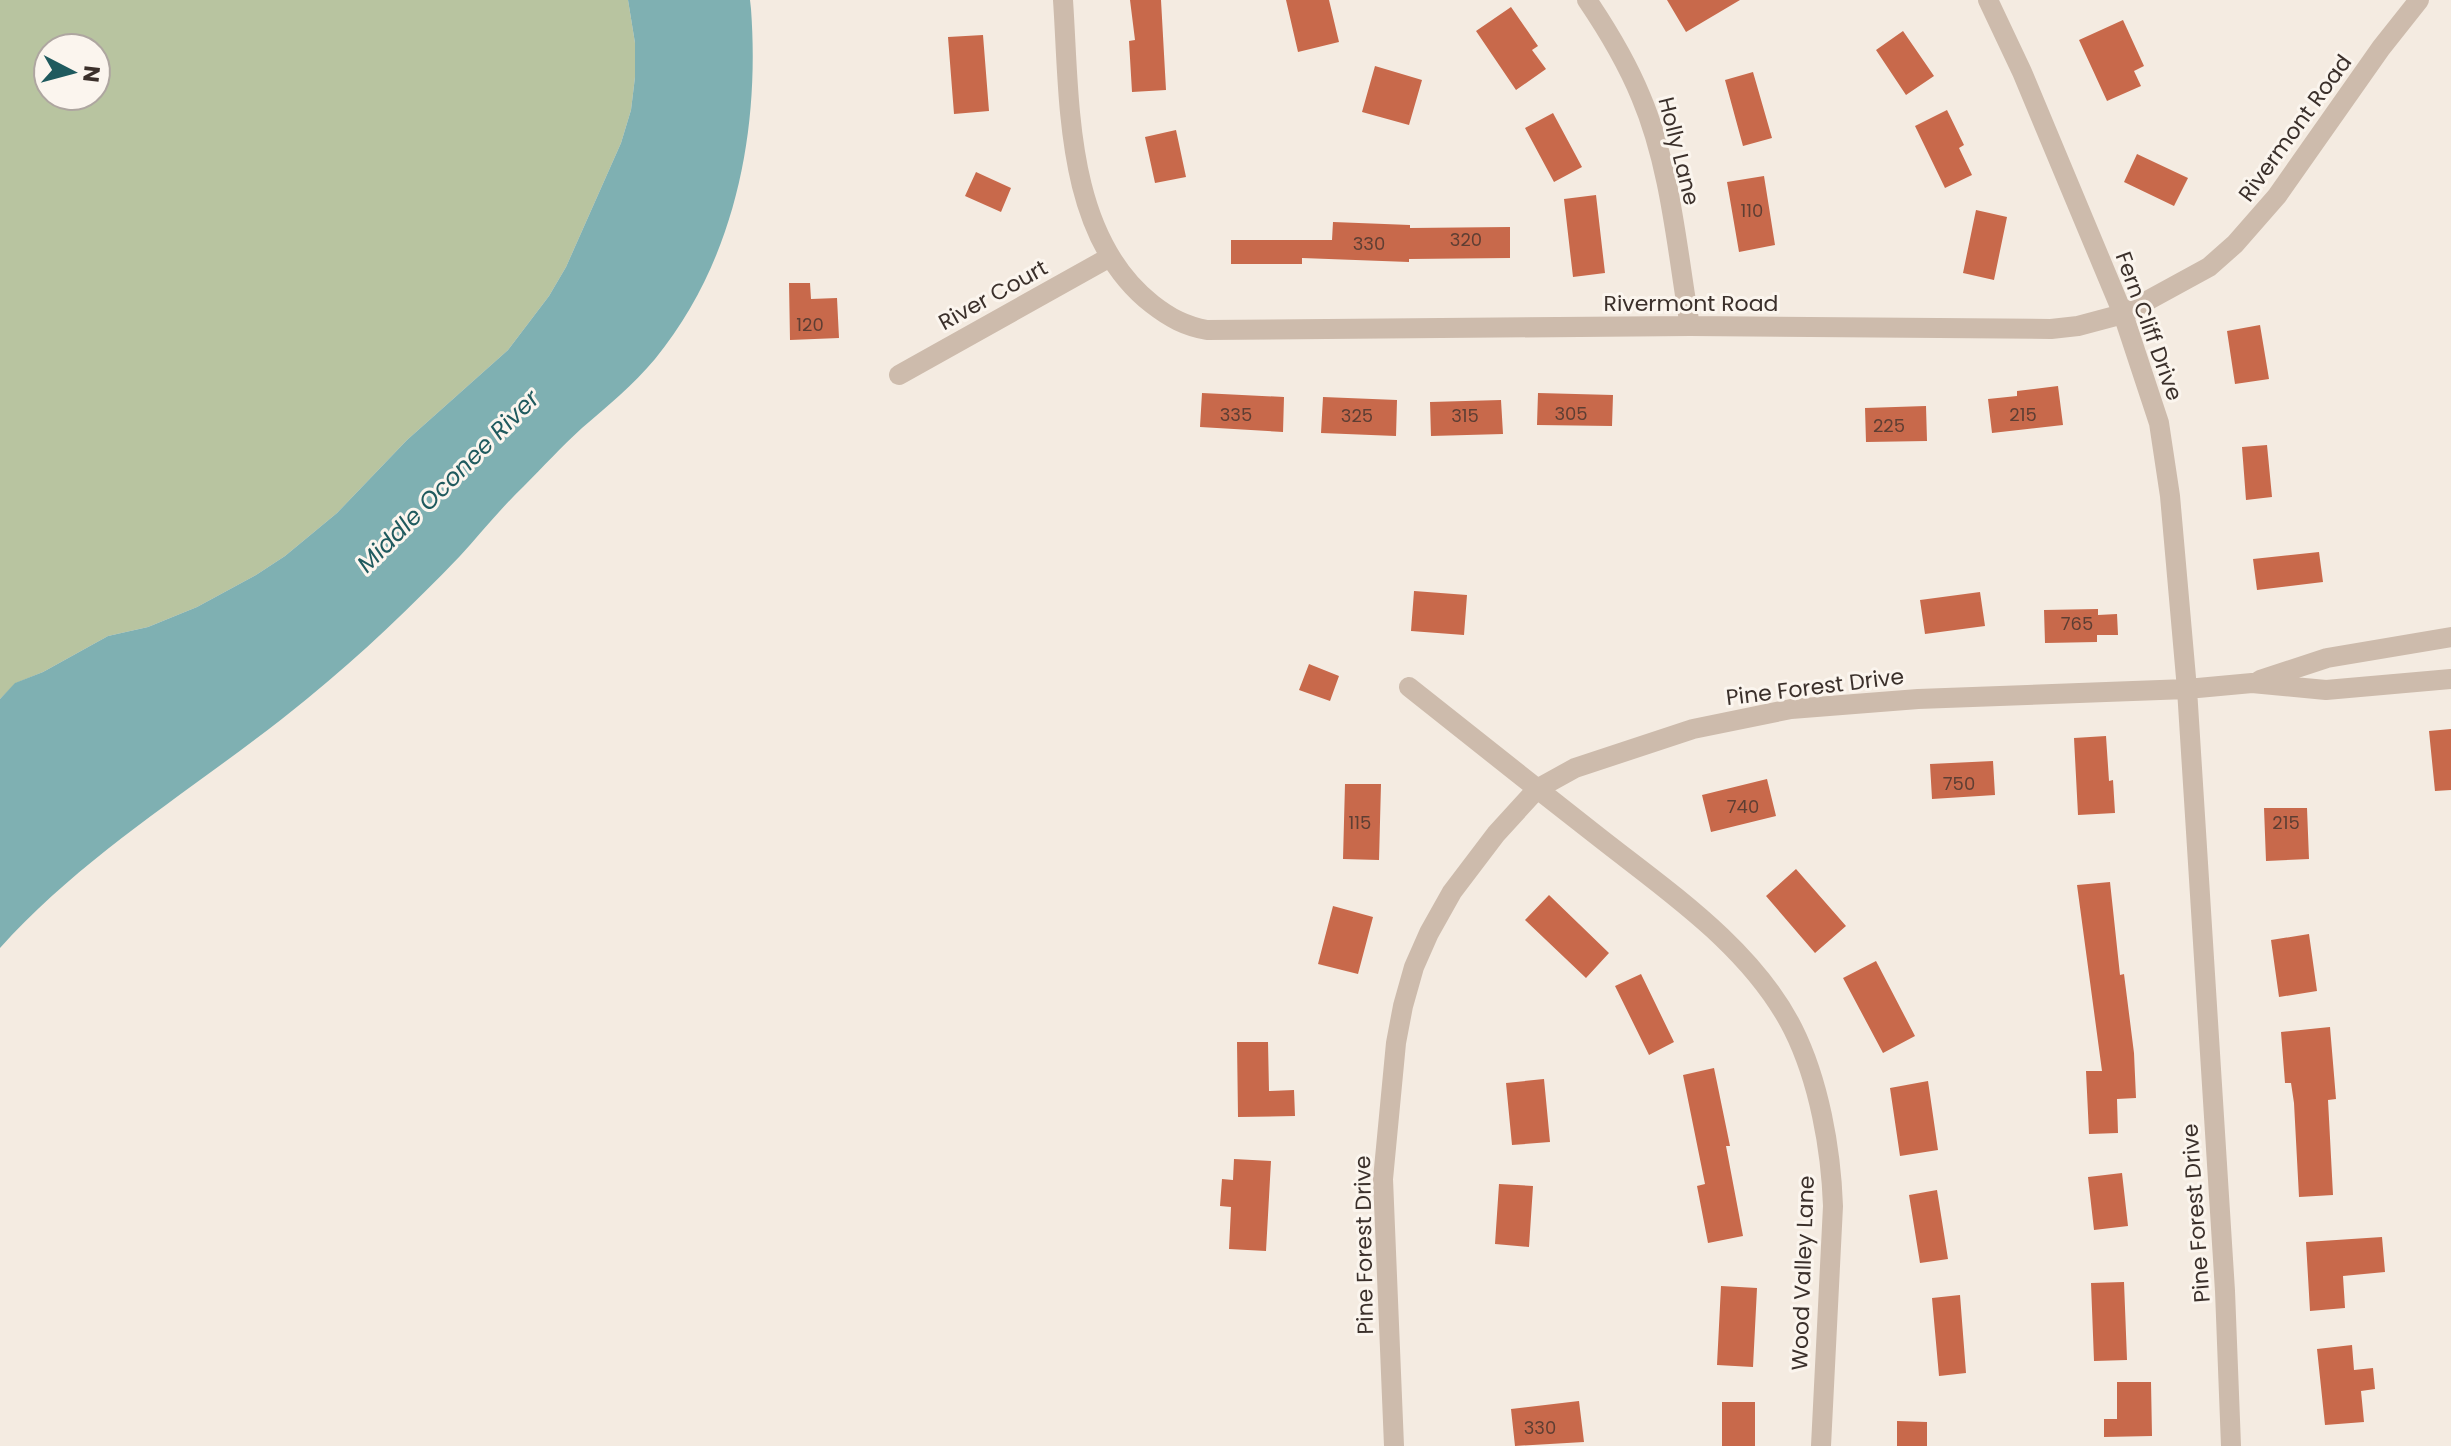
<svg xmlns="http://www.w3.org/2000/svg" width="2451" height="1446" font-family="Poppins,sans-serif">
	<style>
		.green { fill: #b8c4a0; fill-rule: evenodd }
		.water { fill: #7fb0b2 }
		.building { fill: #c8694b }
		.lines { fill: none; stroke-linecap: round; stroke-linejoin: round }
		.minor { stroke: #cdbbac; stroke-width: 20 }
		.labels { text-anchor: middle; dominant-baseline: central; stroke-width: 6; stroke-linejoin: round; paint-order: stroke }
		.number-label { font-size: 18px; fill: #5e3e33 }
		.street-label { font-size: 22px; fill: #3b302b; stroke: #fbf5ee }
		.water-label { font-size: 24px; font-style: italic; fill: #1f5a5e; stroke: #fbf5ee }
	</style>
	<rect width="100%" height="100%" fill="#f4ebe1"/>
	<path class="green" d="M0 0H628L635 43V77L631 110 621 143 566 267 549 296 508 350 407 440 337 513 285 556 256 575 197 607 148 627 108 636 43 672 16 683 0 699ZM48 48H96V96H48Z"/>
	<path class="water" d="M628 0H750L751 9C760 132 735 261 655 359 633 385 608 406 582 428 562 446 543 467 524 486 501 508 481 533 460 556 412 606 362 654 308 698 206 782 89 849 0 948V699L15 683 43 672 108 636 148 627 197 607 256 575 285 556 337 513 407 440 508 350 549 296 566 267 621 143 631 110 635 77V43Z"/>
	<path class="building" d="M1130 0H1161L1166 90 1132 92 1129 41 1135 40Z
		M1286 0H1329L1339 42 1298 52Z
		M1667 0H1740L1686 32Z
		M1511 7 1538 46 1532 50 1546 69 1516 90 1476 31Z
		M2123 20 2144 66 2134 71 2141 86 2107 101 2079 40Z
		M1903 31 1934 76 1906 95 1876 50Z
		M983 35 989 111 954 114 948 37Z
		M1375 66 1422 80 1409 125 1362 112Z
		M1753 72 1772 138 1743 146 1725 80Z
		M1947 110 1964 145 1959 148 1972 175 1945 188 1915 126Z
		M1553 113 1582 167 1554 182 1525 128Z
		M1176 130 1186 177 1155 183 1145 137Z
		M2137 154 2188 178 2174 206 2124 182Z
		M976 172 1011 188 1001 212 965 196Z
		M1764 176 1775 245 1739 252 1727 182Z
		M1596 195 1605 273 1573 277 1564 199Z
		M1976 210 2007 217 1994 280 1963 273Z
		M1333 222 1410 225V228L1510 227V258L1409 259V262L1302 258V264H1231V240H1332Z
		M789 283H810L811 299 837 298 839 338 790 340Z
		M2260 325 2269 379 2235 384 2227 331Z
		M2058 386 2063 425 1992 433 1988 399 2017 396V391Z
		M1202 393 1284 397 1283 432 1200 427Z
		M1538 393 1613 395 1612 426 1537 425Z
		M1323 397 1397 400 1396 436 1321 433Z
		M1501 400 1503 434 1431 436 1430 402Z
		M1926 406 1927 441 1866 442 1865 408Z
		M2267 445 2272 497 2246 500 2242 447Z
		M2319 552 2323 582 2257 590 2253 559Z
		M1414 591 1467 595 1464 635 1411 631Z
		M1980 592 1985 626 1925 634 1920 600Z
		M2098 609V615L2117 614 2118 635H2097V642L2045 643 2044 610Z
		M1309 664 1339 676 1330 701 1299 690Z
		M2451 729V790L2435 791 2429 731Z
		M2106 736 2109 781 2113 780 2115 813 2078 815 2074 738Z
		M1993 761 1995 795 1932 799 1930 764Z
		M1767 779 1776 816 1711 832 1702 795Z
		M1345 784H1381L1379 860 1343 859Z
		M2264 808H2307L2309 859 2266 861Z
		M1796 869 1846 926 1815 953 1766 896Z
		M2110 882 2120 975 2124 974 2134 1053 2136 1098 2117 1099 2118 1133 2089 1134 2086 1071H2102L2077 885Z
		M1549 895 1609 953 1586 978 1525 920Z
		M1333 906 1373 917 1358 974 1318 964Z
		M2309 934 2317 991 2279 997 2271 940Z
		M1876 961 1915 1036 1883 1053 1843 978Z
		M1641 974 1674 1042 1649 1055 1615 986Z
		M2330 1027 2336 1099 2328 1100 2333 1195 2299 1197 2294 1103 2291 1083H2285L2281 1032Z
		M1237 1042H1268L1269 1091 1294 1090 1295 1116 1238 1117Z
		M1714 1068 1730 1146H1726L1743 1236 1708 1243 1697 1186 1705 1184 1683 1075Z
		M1544 1079 1550 1142 1512 1145 1506 1083Z
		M1928 1081 1938 1150 1900 1156 1890 1088Z
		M1234 1159 1271 1161 1266 1251 1229 1249 1231 1207 1220 1206 1222 1179 1233 1180Z
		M2122 1173 2128 1226 2094 1230 2088 1177Z
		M1499 1184 1533 1186 1529 1247 1495 1244Z
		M1937 1190 1948 1259 1920 1263 1909 1195Z
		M2382 1237 2385 1272 2343 1276 2345 1308 2310 1311 2306 1242Z
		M2124 1282 2127 1360 2094 1361 2091 1283Z
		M1721 1286 1757 1288 1753 1367 1717 1365Z
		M1960 1295 1966 1373 1939 1376 1932 1298Z
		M2352 1345 2354 1370 2373 1368 2375 1389 2361 1391 2364 1422 2325 1425 2317 1349Z
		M2117 1382H2151L2152 1436 2104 1437V1419H2117Z
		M1579 1401 1584 1442 1515 1446 1511 1409Z
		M1722 1402H1755V1446H1722Z
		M1897 1421 1927 1422V1446H1897Z"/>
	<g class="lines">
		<path class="minor" d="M1063 0C1070 101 1064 235 1152 304 1170 318 1185 326 1207 330L1690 326 2051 329 2078 326 2123 314 2209 267 2235 244 2277 196 2381 48 2419 0
			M1587 0C1608 31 1627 63 1641 97 1671 168 1677 251 1690 326
			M1988 0 2022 72 2123 314 2159 423 2170 496 2187 689 2225 1291 2231 1446
			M899 375 1110 257
			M2260 680 2327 658 2451 637
			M1409 687C1472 737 1536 788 1600 838 1670 893 1752 948 1793 1029 1819 1081 1831 1149 1833 1206L1821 1446
			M1394 1446 1383 1179 1396 1043 1403 1006 1414 967 1429 933 1452 892 1496 834 1537 789 1575 768 1693 729 1791 709 1918 699 2187 689 2252 683 2326 690 2451 679"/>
	</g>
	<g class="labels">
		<g class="number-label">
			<text x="1752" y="210">110</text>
			<text x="1466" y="239">320</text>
			<text x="1369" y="243">330</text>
			<text x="810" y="324">120</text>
			<text x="1571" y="413">305</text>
			<text x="1236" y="414">335</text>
			<text x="2023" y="414">215</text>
			<text x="1357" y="415">325</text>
			<text x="1465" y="415">315</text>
			<text x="1889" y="425">225</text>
			<text x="2077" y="623">765</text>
			<text x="1959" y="783">750</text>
			<text x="1743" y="806">740</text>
			<text x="1360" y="822">115</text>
			<text x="2286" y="822">215</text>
			<text x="1540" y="1427">330</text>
		</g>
		<g class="street-label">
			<text transform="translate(2295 128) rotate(-54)">Rivermont Road</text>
			<text transform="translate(1679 151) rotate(76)">Holly Lane</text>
			<text transform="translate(993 295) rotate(-29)">River Court</text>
			<text x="1691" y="303">Rivermont Road</text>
			<text transform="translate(2149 326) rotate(70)">Fern Cliff Drive</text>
			<text transform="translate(1815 687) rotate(-7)">Pine Forest Drive</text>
			<text transform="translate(2196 1213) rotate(-94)">Pine Forest Drive</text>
			<text transform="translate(1364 1245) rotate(-91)">Pine Forest Drive</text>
			<text transform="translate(1803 1273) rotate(-88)">Wood Valley Lane</text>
		</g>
		<g class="water-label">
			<text transform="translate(448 481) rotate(-45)">Middle Oconee River</text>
		</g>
	</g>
	<g transform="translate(72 72) rotate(96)"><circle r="38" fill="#fbf5ee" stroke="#aea6a0" stroke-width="2"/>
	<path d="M0-6L14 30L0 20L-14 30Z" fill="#1f5a5e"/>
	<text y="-12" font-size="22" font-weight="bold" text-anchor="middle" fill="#3b302b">N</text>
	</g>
</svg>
